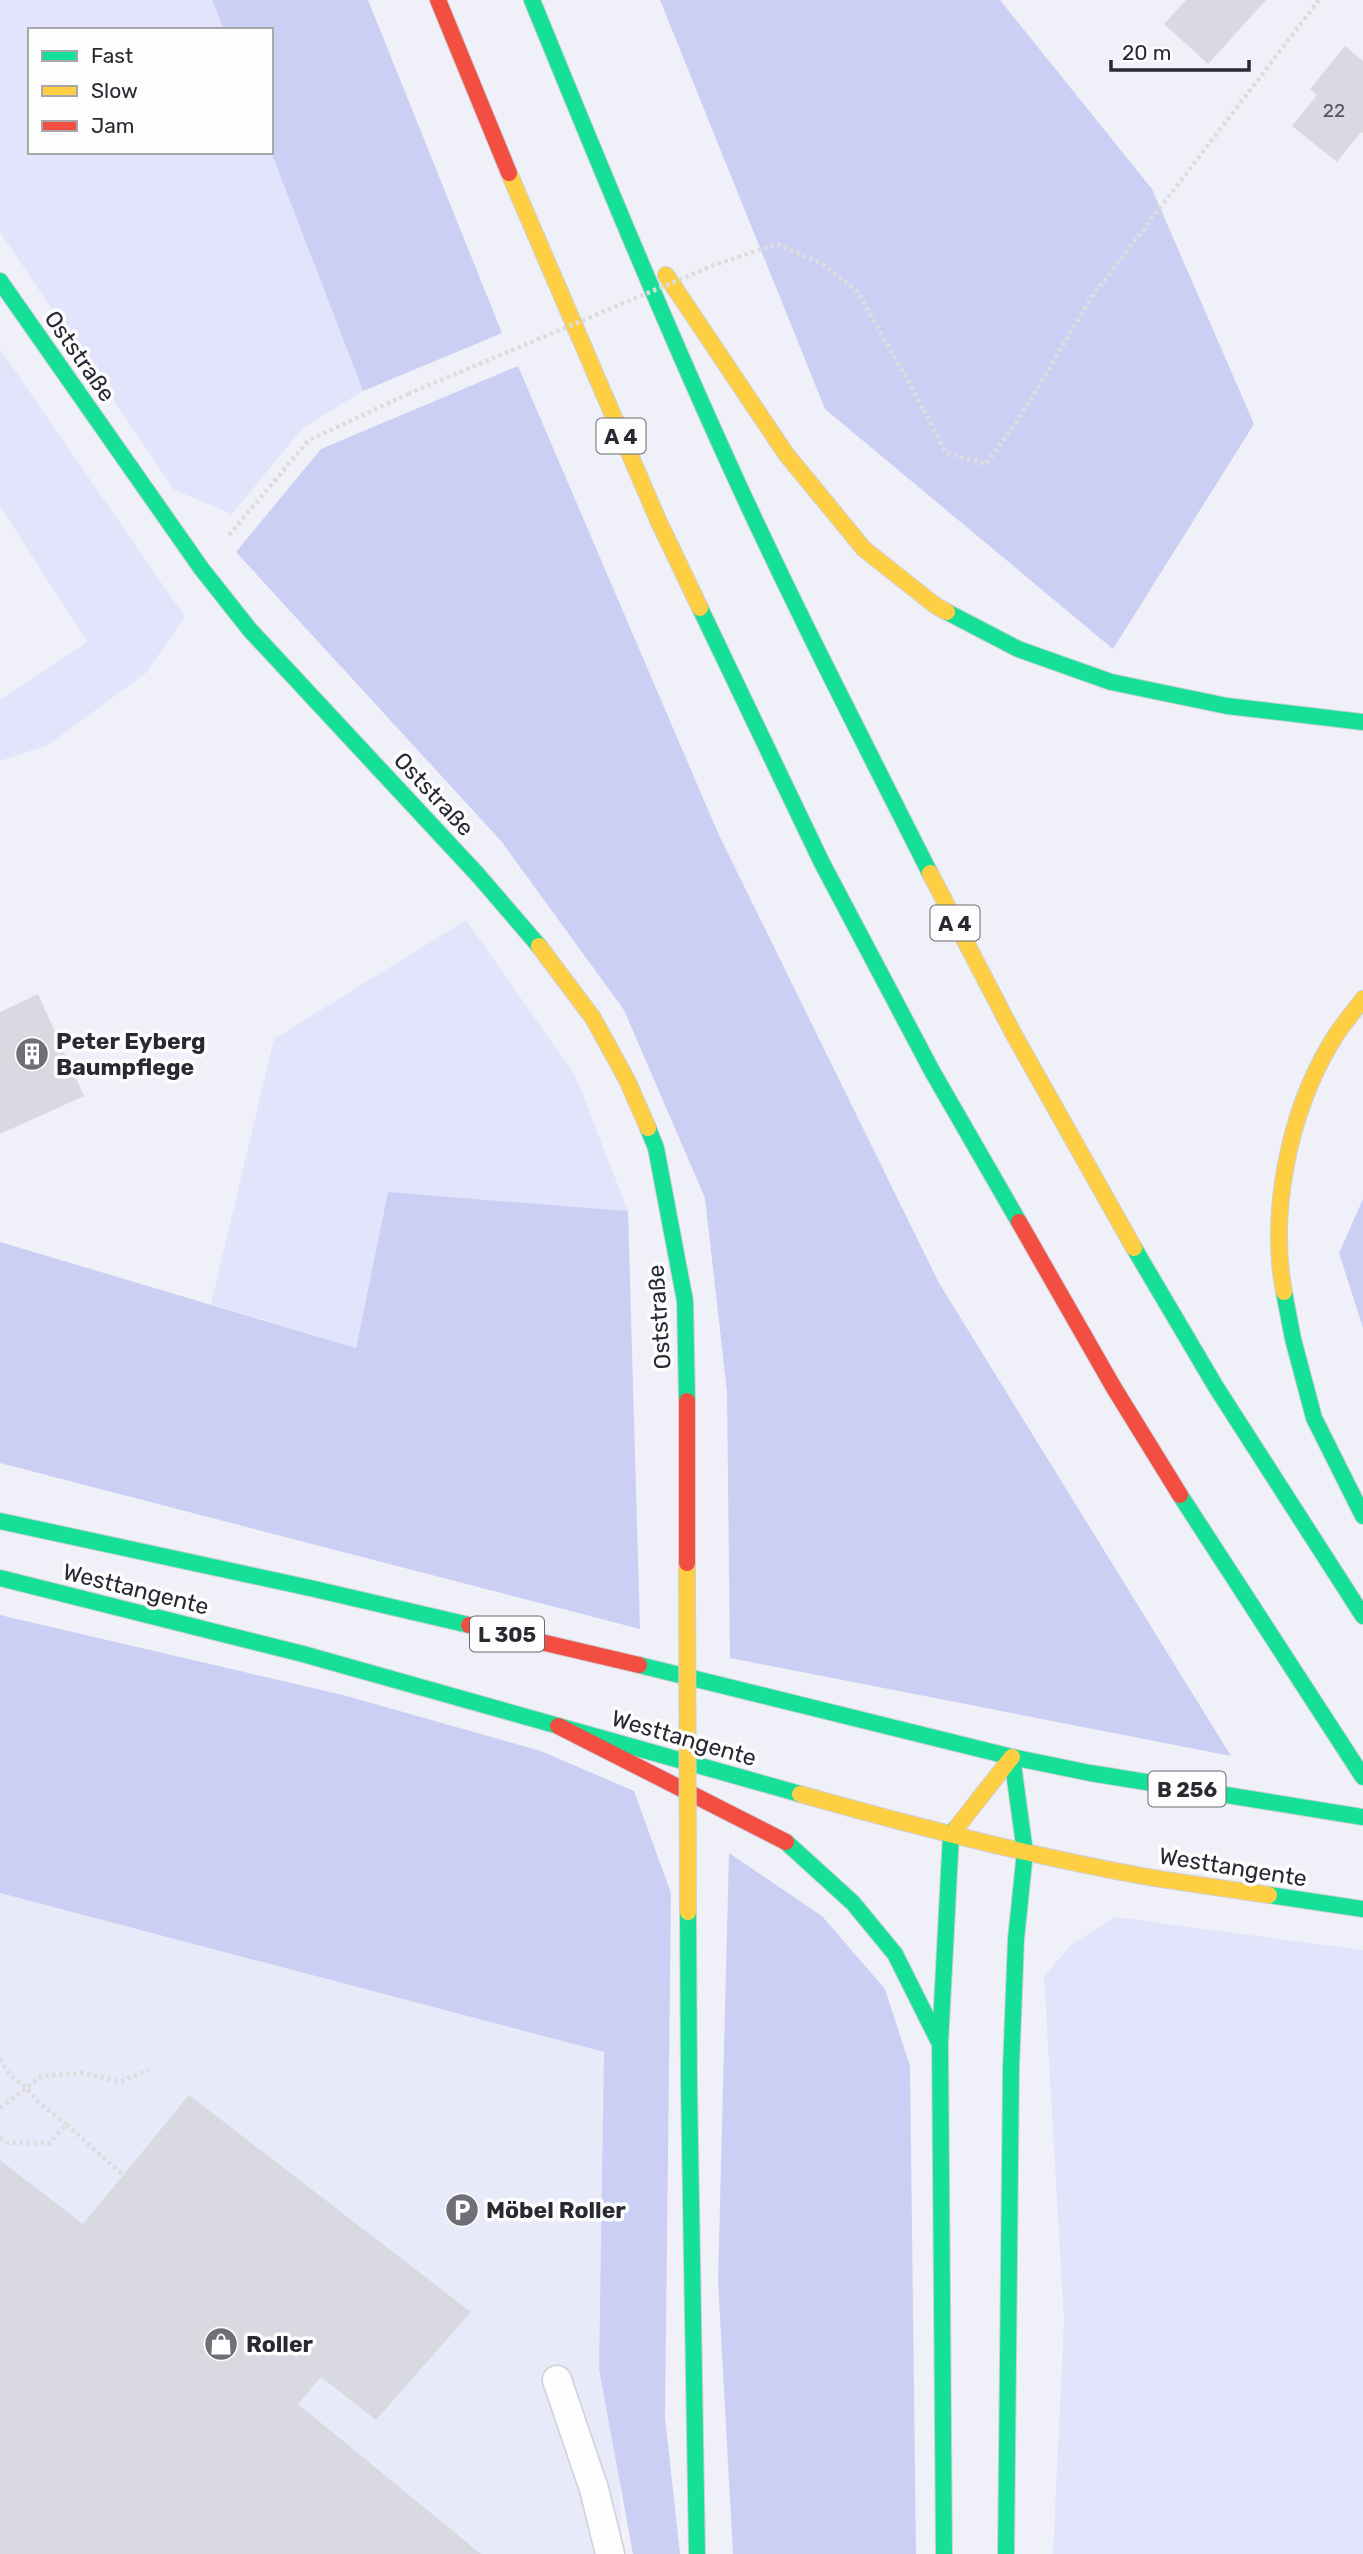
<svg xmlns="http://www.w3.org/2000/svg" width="1363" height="2554" font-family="Rubik,sans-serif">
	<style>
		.built { fill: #e8eafa }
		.green { fill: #e2e4fb }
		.forest { fill: #cccff4 }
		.building { fill: #d9dae1 }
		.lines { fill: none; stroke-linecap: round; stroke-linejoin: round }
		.lane-casing { stroke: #cecfd7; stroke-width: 31 }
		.fast-casing { stroke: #cecfd7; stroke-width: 18 }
		.slow-casing { stroke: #cecfd7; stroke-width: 18 }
		.jam-casing { stroke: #cecfd7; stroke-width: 18 }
		.path { stroke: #dddddf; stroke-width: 4.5; stroke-dasharray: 3.5 3.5; stroke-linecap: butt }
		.lane { stroke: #fdfdfe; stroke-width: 28 }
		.fast { stroke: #16e098; stroke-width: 16 }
		.slow { stroke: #ffcf43; stroke-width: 16 }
		.jam { stroke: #f24e42; stroke-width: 16 }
		.fast-bridge-casing { stroke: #cecfd7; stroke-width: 18; stroke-linecap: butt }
		.slow-bridge-casing { stroke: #cecfd7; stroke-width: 18; stroke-linecap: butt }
		.jam-bridge-casing { stroke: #cecfd7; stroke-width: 18; stroke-linecap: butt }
		.path-bridge { stroke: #dddddf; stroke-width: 4.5; stroke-dasharray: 3.5 3.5; stroke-linecap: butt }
		.fast-bridge { stroke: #16e098; stroke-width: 16 }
		.slow-bridge { stroke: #ffcf43; stroke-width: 16 }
		.jam-bridge { stroke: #f24e42; stroke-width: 16 }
		.labels { text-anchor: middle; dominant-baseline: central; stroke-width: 7; stroke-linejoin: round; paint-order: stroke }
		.number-label { font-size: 19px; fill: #55565e }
		.shield { fill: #fdfdfd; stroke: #68696e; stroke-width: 2 }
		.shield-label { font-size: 21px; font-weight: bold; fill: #282931 }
		.street-label { font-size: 23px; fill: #282931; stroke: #fdfdfd }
		.poi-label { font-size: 23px; font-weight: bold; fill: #282931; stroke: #fdfdfd; text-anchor: start }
	</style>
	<rect width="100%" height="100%" fill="#f0f1f8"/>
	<path class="built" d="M0 1893 604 2052 622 2554H0Z"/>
	<path class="green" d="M0 0H212L224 30H30V152H271L363 391 303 428 232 514 174 490 0 232Z
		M0 349 185 617 146 673 48 745 0 761V700L87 642 0 506Z
		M466 920 575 1075 628 1211 388 1192 356 1348 211 1304 274 1039Z
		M1115 1917 1363 1950V2554H1053L1064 2321 1044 1976 1072 1944Z"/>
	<path class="forest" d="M212 0H368L502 333 363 391 271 152V30H224Z
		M660 0H1000L1152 189 1254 424 1113 649 825 409Z
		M518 366 718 833 939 1283 1231 1756 730 1658 727 1392 705 1198 624 1010 501 841 236 552 321 449Z
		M388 1192 628 1211 640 1629 0 1463V1242L356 1348Z
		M1363 1199V1328L1339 1253Z
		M0 1615 343 1695 541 1751 634 1791 671 1893 665 2417 680 2554H633L599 2369 604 2052 0 1893Z
		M729 1853 822 1916 885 1989 910 2066 916 2554H733L718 2281Z"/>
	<path class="building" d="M1186 0H1266L1208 64 1164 24Z
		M1345 46 1363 61V133L1361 132 1337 162 1292 126 1317 95 1310 89Z
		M38 994 84 1096 0 1134V1012Z
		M189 2095 471 2312 376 2420 321 2377 298 2404 481 2554H0V2160L83 2224Z"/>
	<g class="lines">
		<g class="lane-casing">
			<path id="lane" d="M557 2380 594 2489 610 2554"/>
		</g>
		<g class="fast-casing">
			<path id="fast" d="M532 0C599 164 666 327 740 488 800 618 865 745 930 873
				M0 281 201 568 250 630 478 875 539 946
				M700 608 822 863 932 1071 1019 1222
				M947 612 1018 649 1111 682 1227 706 1363 722
				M648 1128 656 1148 685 1301 687 1401
				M1134 1248 1216 1387 1363 1616
				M1284 1292 1293 1339 1314 1418 1363 1516
				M1180 1495 1363 1777
				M0 1521 310 1588 469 1625
				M0 1578 303 1654 800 1794
				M639 1665 1012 1757 1090 1773 1363 1817
				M786 1842 853 1903 895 1954 938 2040
				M1269 1895 1363 1909
				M689 2083 697 2554
				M944 2554 940 2044 951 1834 957 1827
				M1006 2554 1011 2068 1016 1939 1025 1852 1012 1757"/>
		</g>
		<g class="slow-casing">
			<path id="slow" d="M509 173 658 520 700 608
				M666 275 786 454 864 549 936 606 947 612
				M930 873 1013 1033 1134 1248
				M539 946 593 1018 627 1080 648 1128
				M1284 1292C1269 1212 1289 1113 1331 1043 1340 1027 1353 1013 1363 999
				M800 1794C913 1826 1027 1855 1142 1876 1184 1883 1227 1889 1269 1895
				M957 1827 1012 1757"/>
		</g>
		<g class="jam-casing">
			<path id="jam" d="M438 0 509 173
				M1019 1222 1114 1388 1180 1495
				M469 1625 639 1665
				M558 1726 786 1842"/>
		</g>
		<path class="path" d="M924 410 946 453 986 464 1023 413 1091 298 1319 0
			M229 535 309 440 408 394
			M0 2059 9 2074 26 2087 36 2100 66 2124
			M0 2108 42 2076 82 2073 120 2082 149 2070
			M0 2138 8 2143H50L66 2124 123 2175"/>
		<use href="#lane" class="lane"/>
		<use href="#fast" class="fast"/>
		<use href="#slow" class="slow"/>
		<use href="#jam" class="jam"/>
		<g class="fast-bridge-casing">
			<path id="fast-bridge" d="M688 1912 689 2083"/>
		</g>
		<g class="slow-bridge-casing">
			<path id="slow-bridge" d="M687 1563 688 1912"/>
		</g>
		<g class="jam-bridge-casing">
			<path id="jam-bridge" d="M687 1401V1563"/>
		</g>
		<path class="path-bridge" d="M408 394 714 265 777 244 823 264 858 292 924 410"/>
		<use href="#fast-bridge" class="fast-bridge"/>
		<use href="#slow-bridge" class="slow-bridge"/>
		<use href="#jam-bridge" class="jam-bridge"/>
	</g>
	<defs>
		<g id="building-disc" transform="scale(1.75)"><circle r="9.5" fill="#6e6f77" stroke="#fdfdfd"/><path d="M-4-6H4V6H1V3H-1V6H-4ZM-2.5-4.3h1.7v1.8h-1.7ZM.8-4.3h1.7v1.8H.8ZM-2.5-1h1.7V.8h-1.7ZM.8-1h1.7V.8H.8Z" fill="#fff"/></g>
		<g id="parking-disc" transform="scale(1.75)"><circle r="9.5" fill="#6e6f77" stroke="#fdfdfd"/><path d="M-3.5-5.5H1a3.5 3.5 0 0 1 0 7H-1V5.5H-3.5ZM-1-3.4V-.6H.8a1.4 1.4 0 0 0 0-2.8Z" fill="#fff"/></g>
		<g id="shop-disc" transform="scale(1.75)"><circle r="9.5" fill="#6e6f77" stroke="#fdfdfd"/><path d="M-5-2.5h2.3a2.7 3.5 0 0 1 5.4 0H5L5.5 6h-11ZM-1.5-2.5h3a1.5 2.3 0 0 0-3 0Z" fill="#fff"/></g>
	</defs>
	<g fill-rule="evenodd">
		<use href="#building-disc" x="32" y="1054"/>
		<use href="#parking-disc" x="462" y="2210"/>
		<use href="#shop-disc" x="221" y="2344"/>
	</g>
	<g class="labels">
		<g class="number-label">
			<text x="1334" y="110">22</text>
		</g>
		<g class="shield">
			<rect x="596.5" y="418.5" width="49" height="35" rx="5"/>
			<rect x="930.5" y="905.5" width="49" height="35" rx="5"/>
			<rect x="470" y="1616.5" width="74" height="35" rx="5"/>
			<rect x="1148.5" y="1771.5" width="77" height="35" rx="5"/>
		</g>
		<g class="shield-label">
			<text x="621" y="436">A 4</text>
			<text x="955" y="923">A 4</text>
			<text x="507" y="1634">L 305</text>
			<text x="1187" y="1789">B 256</text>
		</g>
		<g class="street-label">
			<text transform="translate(80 356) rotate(55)">Oststraße</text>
			<text transform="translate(434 794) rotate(47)">Oststraße</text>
			<text transform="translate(659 1317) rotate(-94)">Oststraße</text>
			<text transform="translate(136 1589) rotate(14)">Westtangente</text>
			<text transform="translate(684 1738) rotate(16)">Westtangente</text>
			<text transform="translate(1233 1867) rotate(9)">Westtangente</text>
		</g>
		<g class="poi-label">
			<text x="56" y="1041">Peter Eyberg<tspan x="56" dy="26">Baumpflege</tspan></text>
			<text x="486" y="2210">Möbel Roller</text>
			<text x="246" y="2344">Roller</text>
		</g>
	</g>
	<rect x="28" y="28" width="245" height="126" fill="#fdfdfd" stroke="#a8a8ab" stroke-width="2"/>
	<rect x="42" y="51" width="35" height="10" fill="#16e098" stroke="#a8a8ab" stroke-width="2"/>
	<text x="91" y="63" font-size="21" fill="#282931">Fast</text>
	<rect x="42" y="86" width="35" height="10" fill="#ffcf43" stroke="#a8a8ab" stroke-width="2"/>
	<text x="91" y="98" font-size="21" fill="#282931">Slow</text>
	<rect x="42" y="121" width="35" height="10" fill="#f24e42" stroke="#a8a8ab" stroke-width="2"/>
	<text x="91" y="133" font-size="21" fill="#282931">Jam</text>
	<path d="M1111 60v10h138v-10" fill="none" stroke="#282931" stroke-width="3.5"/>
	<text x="1122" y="60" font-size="21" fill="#282931" stroke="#fdfdfd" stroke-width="5" paint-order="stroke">20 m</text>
</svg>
